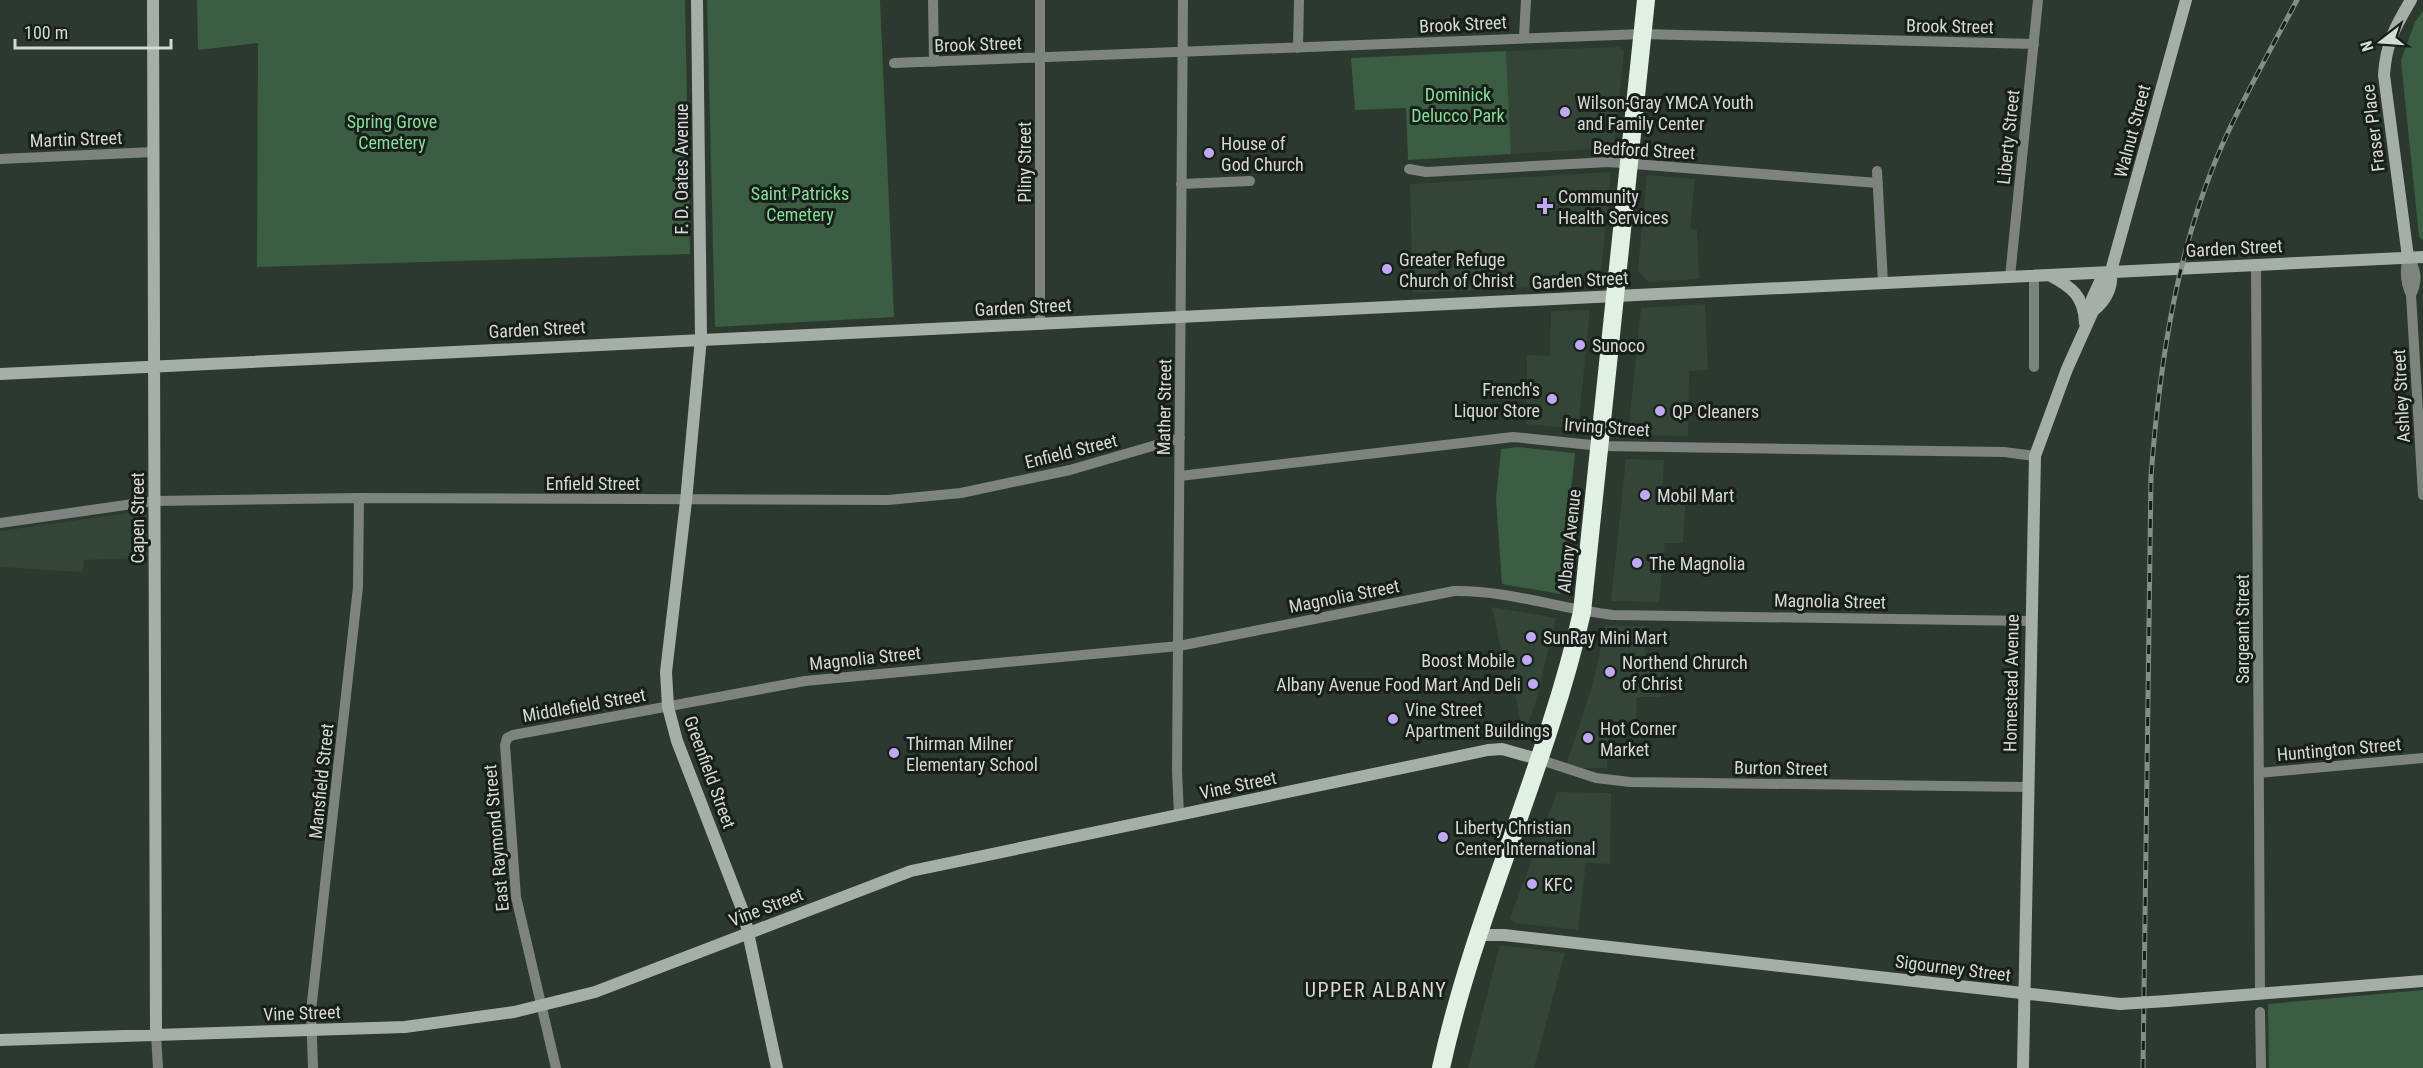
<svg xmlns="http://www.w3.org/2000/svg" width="2423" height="1068" font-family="'Roboto Condensed',sans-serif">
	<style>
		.built { fill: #334536 }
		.green { fill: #3b5d41 }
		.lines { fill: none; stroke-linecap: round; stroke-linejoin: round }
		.street { stroke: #7d837e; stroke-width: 10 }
		.secondary { stroke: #a5afa6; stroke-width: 12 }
		.highway { stroke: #e0f0e2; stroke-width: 18 }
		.rail-casing { stroke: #848e85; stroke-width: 5 }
		.rail { stroke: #181e19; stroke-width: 3; stroke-dasharray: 9; stroke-linecap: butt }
		.secondary-bridge { stroke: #a5afa6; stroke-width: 12 }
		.poi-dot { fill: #c1a8f3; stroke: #181e19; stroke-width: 2 }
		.labels { text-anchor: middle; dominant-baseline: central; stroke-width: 6; stroke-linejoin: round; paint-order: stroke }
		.street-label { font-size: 18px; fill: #d3dbd4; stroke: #181e19 }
		.park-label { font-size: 18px; fill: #87de98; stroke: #181e19 }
		.poi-label { font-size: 18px; fill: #d3dbd4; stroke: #181e19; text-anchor: start }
		.neighbourhood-label { font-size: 20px; letter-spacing: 1.5px; fill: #d3dbd4; stroke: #181e19 }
	</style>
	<rect width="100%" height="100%" fill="#2c392e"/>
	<path class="built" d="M1620 47 1624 51 1614 148 1511 154 1506 51Z
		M1611 172 1600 284 1413 293 1410 184Z
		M1647 175 1695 179 1690 229 1697 230 1699 279 1648 282 1638 270Z
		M1705 304 1708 370 1689 371 1688 436 1628 435 1641 308Z
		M1590 310 1578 429 1526 424 1527 355 1550 356 1551 311Z
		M1626 459 1664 460 1662 495 1686 496 1683 543H1665L1659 602 1611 601Z
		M142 511 147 516V558L84 560 83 572 0 567V531Z
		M1492 607 1556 618 1536 701 1529 722 1522 728 1508 661 1503 660Z
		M1606 625 1645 626V663H1661V697H1637L1636 721H1608L1607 768H1571L1567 763 1592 686Z
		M1557 792 1611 793 1610 864 1586 863 1578 930 1514 923 1510 918Z
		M1500 945 1565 953 1534 1068H1468Z"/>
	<path class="green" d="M197 0H685L690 254 257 267 258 43 198 50Z
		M707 0H880L894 317 715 327Z
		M2423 11V240L2419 237 2401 60 2415 22Z
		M1506 51 1511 154 1408 160 1406 108 1355 110 1351 58Z
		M1518 447 1575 453 1560 594 1502 584 1496 499 1501 449Z
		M2423 990V1068H2269L2268 1004Z"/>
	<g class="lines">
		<path class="street" d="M933 0 934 62
			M1040 0V325
			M1524 37 1526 0
			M1298 48 1299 0
			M894 63 1642 34 2034 44
			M0 159 154 152
			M1409 169 1426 172 1608 162 1878 183
			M1877 171 1883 283
			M1181 184 1250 181
			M2408 257C2404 271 2405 282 2411 295L2423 495
			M2408 257C2417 270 2418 281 2411 295
			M2256 265 2260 992
			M2010 277 2038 0
			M2034 367V276
			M1180 476 1513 437 1601 446 2004 452 2035 456
			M0 523 154 501 359 498 888 500 961 493 1070 470 1180 438
			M1538 759 1596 778 1630 782 2028 787
			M2259 773 2423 758
			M1179 815 1177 771 1183 0
			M2260 1012 2261 1068
			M156 1035 158 1068
			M313 1068 311 1011 358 587 359 498
			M556 1068 516 897 505 745 507 738 513 735 805 681 1179 646 1454 591C1508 590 1560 609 1613 615L2030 621"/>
		<path class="secondary" d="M153 0 156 1035
			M697 0 701 338 686 501 666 672 668 707 677 741 744 914 777 1068
			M2408 257 2384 75C2386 43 2395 27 2411 0
			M2049 275C2072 287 2084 296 2085 323
			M2093 311C2106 301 2113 287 2111 271L2186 0
			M0 374 2423 257
			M1479 935H1504L2120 1004
			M2167 1001 2423 981
			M0 1040 405 1027 514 1012 595 992 911 871 1488 750 1502 749 1538 759
			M2023 1068 2035 456 2067 369 2093 311 2092 299 2102 277 2111 271"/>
		<path class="highway" d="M1441 1068C1475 912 1547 767 1582 612L1646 0"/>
		<g class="rail-casing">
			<path id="rail" d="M2143 1068 2151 476C2160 358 2178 238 2229 130 2250 86 2274 43 2297 0"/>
		</g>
		<use href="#rail" class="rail"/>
		<path class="secondary-bridge" d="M2120 1004 2167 1001"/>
	</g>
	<g class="poi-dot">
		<circle cx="1565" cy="112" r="6"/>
		<circle cx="1209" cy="153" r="6"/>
		<path d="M1542 197h6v6h6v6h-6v6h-6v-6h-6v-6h6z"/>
		<circle cx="1387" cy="269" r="6"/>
		<circle cx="1580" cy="345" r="6"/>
		<circle cx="1552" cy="399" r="6"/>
		<circle cx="1660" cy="411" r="6"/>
		<circle cx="1645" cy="495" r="6"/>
		<circle cx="1637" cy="563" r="6"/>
		<circle cx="1531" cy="637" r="6"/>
		<circle cx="1527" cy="660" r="6"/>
		<circle cx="1610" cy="672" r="6"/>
		<circle cx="1533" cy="684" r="6"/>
		<circle cx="1393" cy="719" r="6"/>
		<circle cx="1588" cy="738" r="6"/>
		<circle cx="894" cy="753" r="6"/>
		<circle cx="1443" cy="837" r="6"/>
		<circle cx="1532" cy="884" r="6"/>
	</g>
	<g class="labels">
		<g class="street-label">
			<text transform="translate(1463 24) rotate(-3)">Brook Street</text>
			<text transform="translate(1950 26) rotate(1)">Brook Street</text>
			<text transform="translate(978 44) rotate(-2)">Brook Street</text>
			<text transform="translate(2373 128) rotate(-97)">Fraser Place</text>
			<text transform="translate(2132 131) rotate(-75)">Walnut Street</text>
			<text transform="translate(2008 137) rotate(-84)">Liberty Street</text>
			<text transform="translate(76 139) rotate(-2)">Martin Street</text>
			<text transform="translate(1644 150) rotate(3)">Bedford Street</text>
			<text transform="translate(1024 162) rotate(-90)">Pliny Street</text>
			<text transform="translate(681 169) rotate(-90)">F. D. Oates Avenue</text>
			<text transform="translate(2234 248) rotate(-3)">Garden Street</text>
			<text transform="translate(1580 280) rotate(-3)">Garden Street</text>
			<text transform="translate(1023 307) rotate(-3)">Garden Street</text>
			<text transform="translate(537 329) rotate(-3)">Garden Street</text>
			<text transform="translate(2401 396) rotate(-93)">Ashley Street</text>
			<text transform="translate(1164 407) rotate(-89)">Mather Street</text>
			<text transform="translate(1607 427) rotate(4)">Irving Street</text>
			<text transform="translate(1071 451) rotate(-14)">Enfield Street</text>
			<text x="593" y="483">Enfield Street</text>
			<text transform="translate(137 518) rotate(-90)">Capen Street</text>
			<text transform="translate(1569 541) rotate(-84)">Albany Avenue</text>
			<text transform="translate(1344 596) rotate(-11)">Magnolia Street</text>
			<text transform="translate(1830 601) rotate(1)">Magnolia Street</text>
			<text transform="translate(2242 629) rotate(-90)">Sargeant Street</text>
			<text transform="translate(865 658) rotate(-6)">Magnolia Street</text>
			<text transform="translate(2011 683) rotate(-89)">Homestead Avenue</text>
			<text transform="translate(584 705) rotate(-10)">Middlefield Street</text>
			<text transform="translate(2339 749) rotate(-5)">Huntington Street</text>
			<text transform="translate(1781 768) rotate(1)">Burton Street</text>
			<text transform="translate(710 772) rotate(70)">Greenfield Street</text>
			<text transform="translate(321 781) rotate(-84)">Mansfield Street</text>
			<text transform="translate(1238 785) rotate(-12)">Vine Street</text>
			<text transform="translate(496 838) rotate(-95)">East Raymond Street</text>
			<text transform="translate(766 907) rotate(-21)">Vine Street</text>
			<text transform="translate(1953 968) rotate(7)">Sigourney Street</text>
			<text transform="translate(302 1013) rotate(-2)">Vine Street</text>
		</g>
		<g class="park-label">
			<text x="1458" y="94">Dominick<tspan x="1458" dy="21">Delucco Park</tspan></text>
			<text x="392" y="121">Spring Grove<tspan x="392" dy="21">Cemetery</tspan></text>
			<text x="800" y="193">Saint Patricks<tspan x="800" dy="21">Cemetery</tspan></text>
		</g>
		<g class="poi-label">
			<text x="1577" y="102">Wilson-Gray YMCA Youth<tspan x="1577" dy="21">and Family Center</tspan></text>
			<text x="1221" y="143">House of<tspan x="1221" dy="21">God Church</tspan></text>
			<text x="1558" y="196">Community<tspan x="1558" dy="21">Health Services</tspan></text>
			<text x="1399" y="259">Greater Refuge<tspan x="1399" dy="21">Church of Christ</tspan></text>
			<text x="1592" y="345">Sunoco</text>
			<text x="1540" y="389" text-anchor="end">French's<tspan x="1540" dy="21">Liquor Store</tspan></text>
			<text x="1672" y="411">QP Cleaners</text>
			<text x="1657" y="495">Mobil Mart</text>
			<text x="1649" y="563">The Magnolia</text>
			<text x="1543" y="637">SunRay Mini Mart</text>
			<text x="1515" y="660" text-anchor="end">Boost Mobile</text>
			<text x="1622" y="662">Northend Chrurch<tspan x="1622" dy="21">of Christ</tspan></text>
			<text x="1521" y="684" text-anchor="end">Albany Avenue Food Mart And Deli</text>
			<text x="1405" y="709">Vine Street<tspan x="1405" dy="21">Apartment Buildings</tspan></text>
			<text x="1600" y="728">Hot Corner<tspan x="1600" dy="21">Market</tspan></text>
			<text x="906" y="743">Thirman Milner<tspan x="906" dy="21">Elementary School</tspan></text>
			<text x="1455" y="827">Liberty Christian<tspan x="1455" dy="21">Center International</tspan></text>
			<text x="1544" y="884">KFC</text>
		</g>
		<g class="neighbourhood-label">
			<text x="1376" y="990">UPPER ALBANY</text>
		</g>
	</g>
	<g transform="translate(2381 42) rotate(253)" stroke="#181e19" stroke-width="4.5" paint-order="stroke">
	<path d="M0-4.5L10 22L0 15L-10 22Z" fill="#d3dbd4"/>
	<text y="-9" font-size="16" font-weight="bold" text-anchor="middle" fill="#d3dbd4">N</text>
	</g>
	<path d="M15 39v9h156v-9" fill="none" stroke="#d3dbd4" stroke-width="3"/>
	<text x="24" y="39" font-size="18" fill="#d3dbd4" stroke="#181e19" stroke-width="4.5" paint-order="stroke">100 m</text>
</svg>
